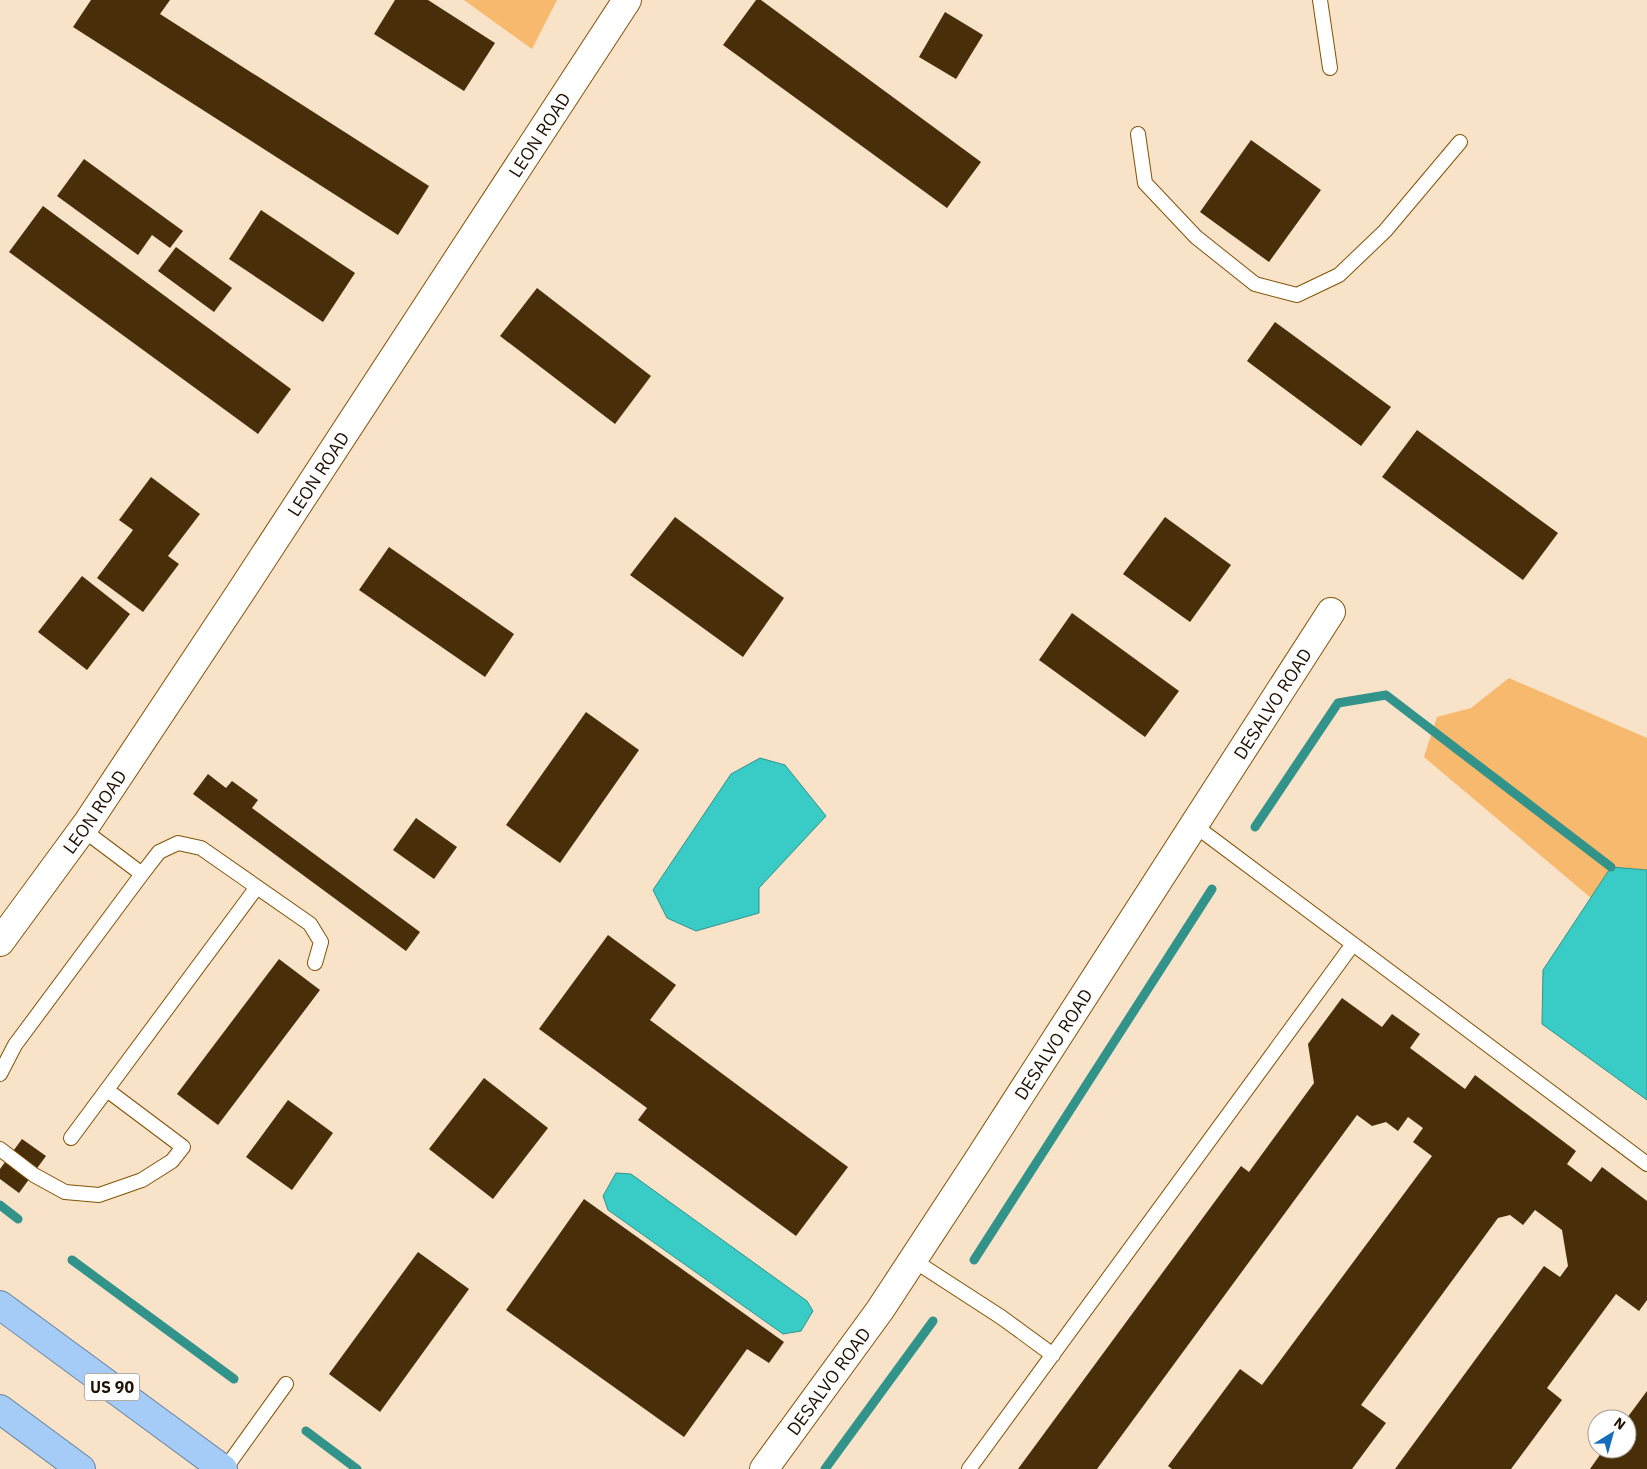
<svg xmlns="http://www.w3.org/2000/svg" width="1647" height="1469" font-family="'IBM Plex Sans',sans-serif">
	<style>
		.green { fill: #f6b96d }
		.water { fill: #39cbc5; stroke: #32938a }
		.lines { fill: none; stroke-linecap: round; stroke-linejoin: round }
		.stream { stroke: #32938a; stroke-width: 9 }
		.building { fill: #482e09 }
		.service-casing { stroke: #835304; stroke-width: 16 }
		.minor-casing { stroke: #835304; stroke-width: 30 }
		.trunk-casing { stroke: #68829e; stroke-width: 30 }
		.service { stroke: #fff; stroke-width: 14 }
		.minor { stroke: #fff; stroke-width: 28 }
		.trunk { stroke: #a4ccf6; stroke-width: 28 }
		.labels { text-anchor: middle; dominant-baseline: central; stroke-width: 5; stroke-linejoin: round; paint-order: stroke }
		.shield { fill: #fff; stroke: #63584c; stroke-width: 1 }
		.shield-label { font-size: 16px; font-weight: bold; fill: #201000 }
		.street-label { font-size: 18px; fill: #201000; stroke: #fff }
	</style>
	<rect width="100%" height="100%" fill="#f8e2c8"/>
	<path class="green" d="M464 0H557L532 49Z
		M1509 678 1647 738V870L1611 867 1591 898 1424 757 1437 717 1471 708Z"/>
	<path class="water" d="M760 758 785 765 826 816 759 888V913L696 931 667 918 653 890 731 774Z
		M1611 867 1647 870V1100L1542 1024 1543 970Z
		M616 1173 631 1174 807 1301 813 1311 801 1331 783 1334 608 1210 603 1196Z"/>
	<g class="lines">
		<path class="stream" d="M1255 827 1338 703 1386 695 1611 867
			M0 1205 18 1219
			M72 1260 234 1379
			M974 1260 1212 889
			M306 1431 357 1469
			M825 1469 933 1321"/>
	</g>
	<path class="building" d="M91 0H170L160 14 429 186 398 235 73 27Z
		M395 0H428L495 43 464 91 374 34Z
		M756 0H761L981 162 947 208 723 45Z
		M945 12 983 35 956 79 919 57Z
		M1251 140 1321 190 1269 262 1200 212Z
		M84 159 183 231 170 248 152 235 138 255 57 196Z
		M43 206 291 389 258 434 9 252Z
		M261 210 355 273 323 322 229 259Z
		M176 247 232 288 214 312 158 271Z
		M537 288 651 376 615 424 500 336Z
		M1275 322 1391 407 1361 446 1247 361Z
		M1417 430 1558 533 1523 580 1382 477Z
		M151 477 200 514 168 556 179 564 143 612 97 578 133 530 119 520Z
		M675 517 784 598 743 657 630 575Z
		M1165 517 1231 565 1190 622 1123 574Z
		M389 547 514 634 485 677 359 590Z
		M82 576 130 614 87 670 38 632Z
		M1072 613 1179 691 1145 737 1039 660Z
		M586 712 639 750 560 863 506 825Z
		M208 774 226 788 232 781 258 800 252 808 420 932 406 951 193 794Z
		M416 818 457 847 434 879 393 850Z
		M608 935 676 985 650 1020 848 1167 796 1236 638 1120 647 1108 539 1029Z
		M279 959 320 990 218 1125 177 1094Z
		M1342 998 1382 1027 1392 1014 1420 1034 1410 1048 1465 1089 1475 1075 1576 1151 1567 1164 1591 1182 1602 1167 1647 1201V1300L1639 1311 1616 1294 1547 1388 1562 1400 1511 1469H1395L1544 1266 1560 1277 1568 1266 1562 1230 1535 1210 1523 1225 1510 1215 1498 1218 1361 1405 1386 1423 1352 1469H1172L1168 1466 1240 1369 1262 1385 1432 1156 1413 1142 1423 1128 1408 1117 1398 1131 1386 1122 1372 1126 1357 1115 1097 1469H1018L1241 1166 1249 1172 1314 1083 1308 1044Z
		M484 1078 548 1128 493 1199 429 1149Z
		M288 1100 333 1133 292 1190 246 1157Z
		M22 1139 46 1156 19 1193 0 1179V1169Z
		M584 1199 784 1342 769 1363 747 1349 684 1437 506 1310Z
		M418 1252 469 1289 380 1412 329 1374Z
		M1647 1391V1469H1590L1604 1449H1627V1418Z"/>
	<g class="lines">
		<g class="service-casing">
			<path id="service" d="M1320 0 1330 68
				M1138 134 1145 183 1196 237 1255 284 1297 295 1339 275 1385 231 1460 142
				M1194 825 1647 1164
				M82 829 142 874
				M0 1074 15 1045 142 874 159 852 178 843 201 848 310 924 321 942 315 963
				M71 1138 257 887
				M0 1149 34 1175 65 1192 99 1195 142 1180 172 1161 183 1147 107 1090
				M913 1260 1001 1317 1053 1355
				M225 1469 286 1384
				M969 1469 1353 944"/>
		</g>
		<g class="minor-casing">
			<g id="minor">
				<path id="s1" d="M0 942 88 822 240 593 627 0"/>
				<path id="s2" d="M764 1469 880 1310 977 1162 1331 612"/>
			</g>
		</g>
		<g class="trunk-casing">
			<path id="trunk" d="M0 1305 223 1469
				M0 1409 81 1469"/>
		</g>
		<use href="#service" class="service"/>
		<use href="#minor" class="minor"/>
		<use href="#trunk" class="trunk"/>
	</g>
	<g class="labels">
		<rect class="shield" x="84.5" y="1373.5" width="55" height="27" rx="4"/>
		<g class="shield-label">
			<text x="112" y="1387">US 90</text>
		</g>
		<g class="street-label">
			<text stroke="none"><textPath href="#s1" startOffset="971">LEON ROAD</textPath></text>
			<text stroke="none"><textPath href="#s1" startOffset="566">LEON ROAD</textPath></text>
			<text stroke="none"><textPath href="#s2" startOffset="919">DESALVO ROAD</textPath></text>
			<text stroke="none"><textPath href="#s1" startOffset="161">LEON ROAD</textPath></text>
			<text stroke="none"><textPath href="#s2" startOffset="514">DESALVO ROAD</textPath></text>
			<text stroke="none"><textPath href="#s2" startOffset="109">DESALVO ROAD</textPath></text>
		</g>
	</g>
	<g transform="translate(1612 1434) rotate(37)"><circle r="24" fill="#ffffff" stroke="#a69f99"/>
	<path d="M0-4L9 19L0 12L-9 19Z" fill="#146ebb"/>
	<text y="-8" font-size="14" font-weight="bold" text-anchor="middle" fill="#201000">N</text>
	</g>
</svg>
